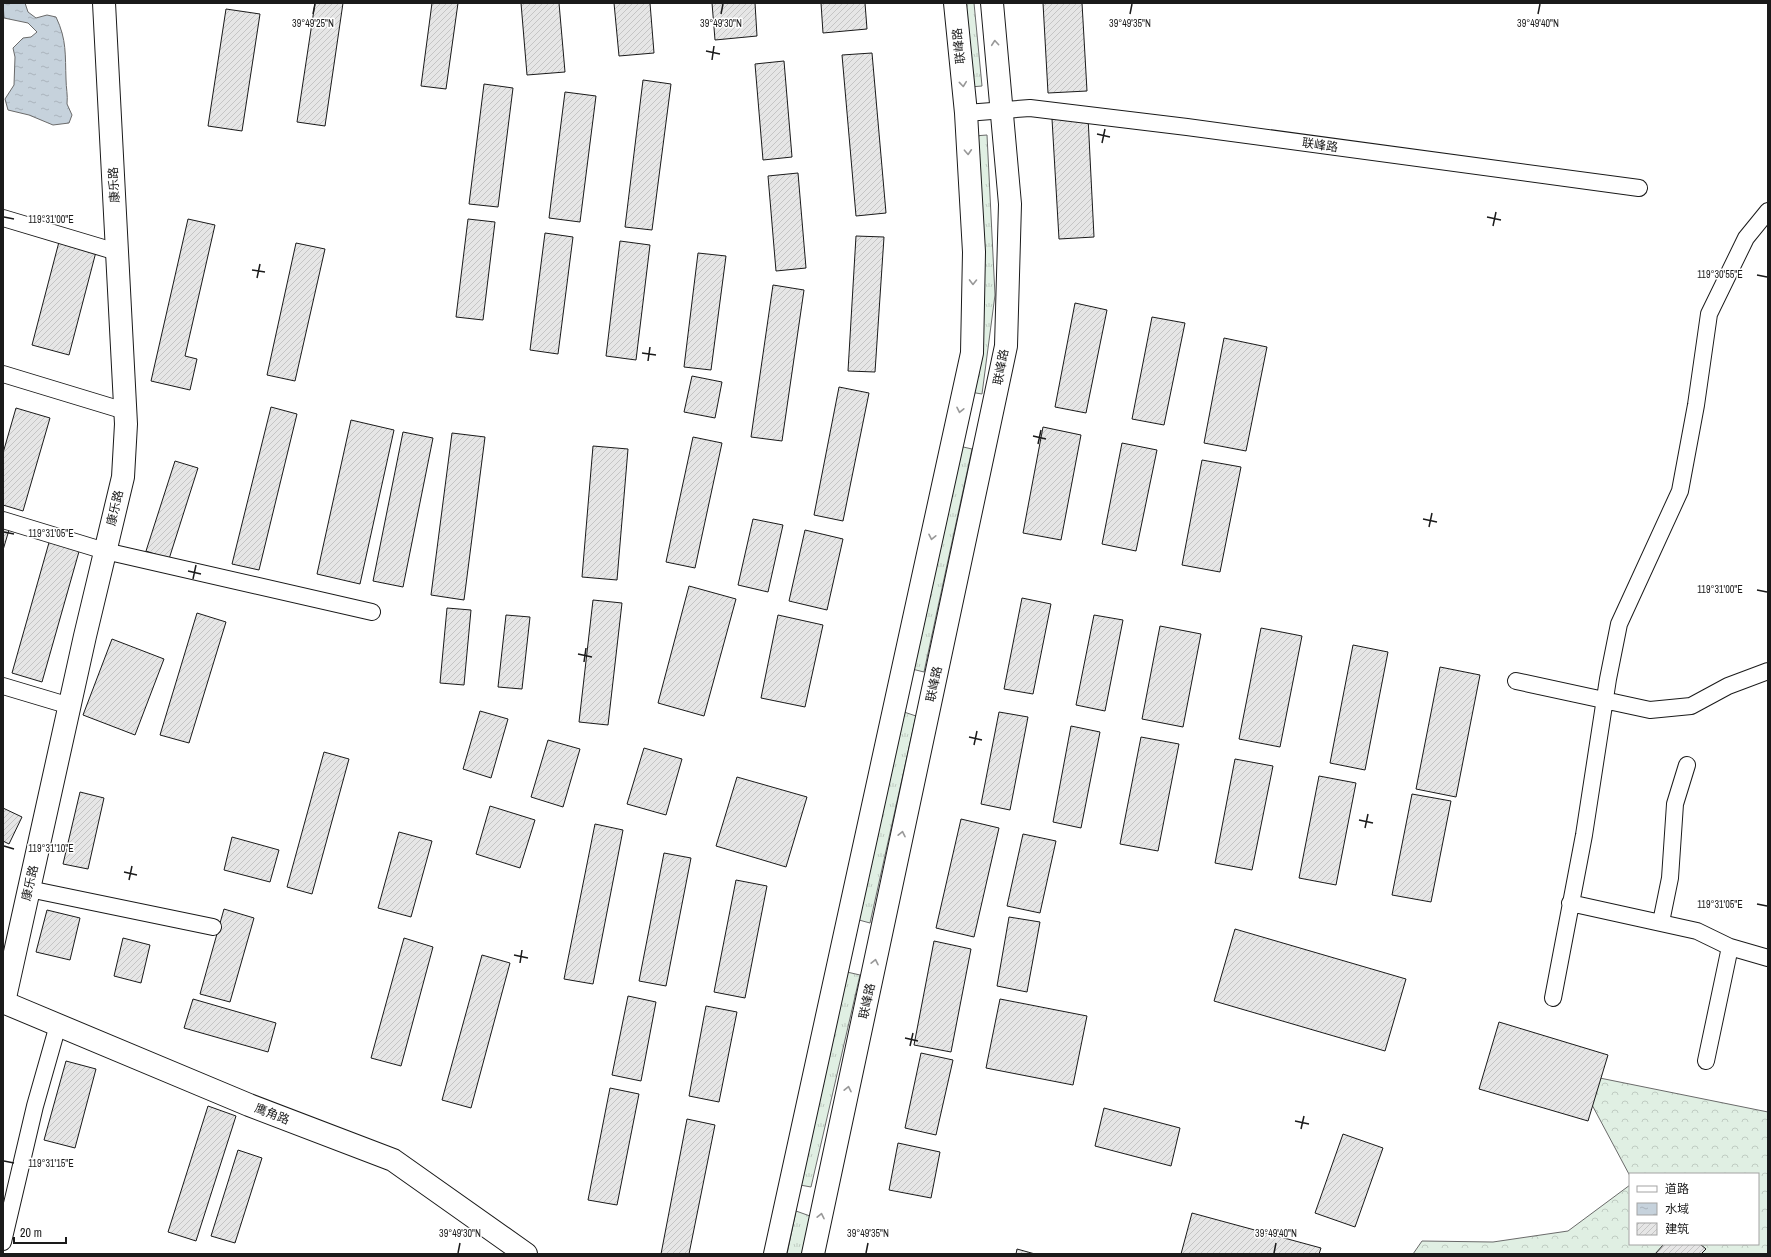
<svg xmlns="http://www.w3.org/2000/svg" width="1771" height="1257" font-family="'Archivo Narrow','Noto Sans SC',sans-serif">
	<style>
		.grass { fill: url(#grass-tufts); stroke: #6a6a6a }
		.forest { fill: url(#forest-crowns); stroke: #6a6a6a }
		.water { fill: url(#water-ripples); stroke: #6a6a6a }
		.building { fill: url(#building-hatch); stroke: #1a1a1a }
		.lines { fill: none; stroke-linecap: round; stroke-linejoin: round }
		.street-casing { stroke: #1a1a1a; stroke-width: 18 }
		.secondary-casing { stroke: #1a1a1a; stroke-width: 24 }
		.street { stroke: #fff; stroke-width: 16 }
		.secondary { stroke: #fff; stroke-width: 22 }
		.oneway { stroke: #989898 }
		.ticks { fill: none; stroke: #1a1a1a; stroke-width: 1.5 }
		.labels { text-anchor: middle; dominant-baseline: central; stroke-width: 3; stroke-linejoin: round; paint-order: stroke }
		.street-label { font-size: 12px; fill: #1a1a1a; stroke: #fff }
		.ticks-label { font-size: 10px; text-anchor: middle; fill: #1a1a1a; stroke: #fff; stroke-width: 3; stroke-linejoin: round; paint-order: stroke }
	</style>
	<defs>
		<pattern id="grass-tufts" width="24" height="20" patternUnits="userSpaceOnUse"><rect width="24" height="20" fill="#e0efe3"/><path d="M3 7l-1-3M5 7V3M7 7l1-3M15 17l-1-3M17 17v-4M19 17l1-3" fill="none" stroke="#c0ccc2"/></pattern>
		<pattern id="forest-crowns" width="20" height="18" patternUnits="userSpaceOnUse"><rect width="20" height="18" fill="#e0efe3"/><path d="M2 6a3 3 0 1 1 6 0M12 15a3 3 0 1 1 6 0" fill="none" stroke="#c0ccc2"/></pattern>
		<pattern id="water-ripples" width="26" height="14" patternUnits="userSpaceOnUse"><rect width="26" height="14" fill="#c6d2dc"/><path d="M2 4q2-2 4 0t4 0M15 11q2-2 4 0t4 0" fill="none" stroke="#aab4bc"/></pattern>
		<pattern id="building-hatch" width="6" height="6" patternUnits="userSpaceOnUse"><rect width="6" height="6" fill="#e6e6e6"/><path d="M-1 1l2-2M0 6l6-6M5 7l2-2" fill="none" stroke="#c5c5c5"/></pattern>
	</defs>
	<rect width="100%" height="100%" fill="#fff"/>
	<path class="grass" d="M962 3H974L982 86 970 87Z
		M987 135 995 295 982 394 970 392 974 136Z
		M959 446 972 449 924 672 912 669Z
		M904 712 916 716 870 923 859 920Z
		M847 972 860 975 811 1187 800 1185Z
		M796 1211 810 1216 802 1254H787Z"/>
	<path class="forest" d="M1575 1073 1768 1112V1254H1413L1422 1241 1493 1242 1568 1231 1630 1185V1244H1758V1174H1630V1176Z"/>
	<path class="water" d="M3 3H25L28 12 36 18 47 15 56 17C67 40 65 55 66 79 66 88 68 95 67 104L72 115 69 123 53 125 29 115 8 110 5 99 14 85 15 57 13 48 23 38 31 37 37 32 28 23 4 18Z"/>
	<path class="building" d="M315 3H343L325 126 297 122Z
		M432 3H458L446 89 421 86Z
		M521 3H559L565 72 527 75Z
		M614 3H650L654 53 619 56Z
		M712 3H755L757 36 715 40Z
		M821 3H865L867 29 823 33Z
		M1043 3H1082L1087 91 1048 93Z
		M226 9 260 14 242 131 208 126Z
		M872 53 886 213 856 216 842 55Z
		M784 61 792 157 763 160 755 64Z
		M643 80 671 84 652 230 625 227Z
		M484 84 513 88 498 207 469 204Z
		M565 92 596 96 580 222 549 218Z
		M1088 117 1094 237 1059 239 1052 119Z
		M798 173 806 268 776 271 768 176Z
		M188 219 215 225 185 356 197 359 190 390 151 381Z
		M468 219 495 222 483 320 456 317Z
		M545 233 573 237 558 354 530 350Z
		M856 236 884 237 875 372 848 371Z
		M60 238 97 248 69 355 32 345Z
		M620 241 650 245 636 360 606 356Z
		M296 243 325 249 295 381 267 375Z
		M698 253 726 256 711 370 684 367Z
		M773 285 804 290 782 441 751 437Z
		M1075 303 1107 310 1086 413 1055 407Z
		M1152 317 1185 323 1164 425 1132 419Z
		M1224 338 1267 347 1246 451 1204 443Z
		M692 376 722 382 715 418 684 412Z
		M839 387 869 393 843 521 814 515Z
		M271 407 297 414 259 570 232 564Z
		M16 408 50 418 23 511 3 505V453Z
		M351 420 394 430 360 584 317 574Z
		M1043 427 1081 435 1061 540 1023 533Z
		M403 432 433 438 403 587 373 581Z
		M452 433 485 437 464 600 431 595Z
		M693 437 722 443 695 568 666 562Z
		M1122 443 1157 450 1136 551 1102 544Z
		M593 446 628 449 617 580 582 577Z
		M1202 460 1241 467 1220 572 1182 565Z
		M175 461 198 468 169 559 146 551Z
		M753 519 783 525 768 592 738 585Z
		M3 528 9 530 3 550Z
		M805 530 843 539 827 610 789 601Z
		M50 539 80 548 42 682 12 673Z
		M689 586 736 599 704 716 658 703Z
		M1022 598 1051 604 1033 694 1004 689Z
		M593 600 622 603 608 725 579 722Z
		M447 608 471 610 464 685 440 683Z
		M197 613 226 622 189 743 160 735Z
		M506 615 530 617 522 689 498 687Z
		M778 615 823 625 805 707 761 698Z
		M1094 615 1123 620 1105 711 1076 705Z
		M1160 626 1201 634 1183 727 1142 719Z
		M1261 628 1302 636 1280 747 1239 739Z
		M112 639 164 659 135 735 83 715Z
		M1353 645 1388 652 1365 770 1330 763Z
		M1440 667 1480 675 1456 797 1416 789Z
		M480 711 508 719 491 778 463 769Z
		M999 712 1028 717 1010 810 981 804Z
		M1071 726 1100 732 1081 828 1053 822Z
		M1141 737 1179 744 1158 851 1120 844Z
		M548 740 580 749 563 807 531 797Z
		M644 748 682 759 666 815 627 804Z
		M324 752 349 759 312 894 287 887Z
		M1235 759 1273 766 1252 870 1215 863Z
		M1319 776 1356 783 1336 885 1299 878Z
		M737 777 807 797 786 867 716 846Z
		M80 792 104 798 88 869 63 864Z
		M1412 794 1451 801 1431 902 1392 895Z
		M490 806 535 820 520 868 476 854Z
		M3 808 22 817 9 844 3 841Z
		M961 819 999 828 974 937 936 928Z
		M595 824 623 830 593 984 564 979Z
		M399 832 432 841 411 917 378 908Z
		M1023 834 1056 841 1040 913 1007 906Z
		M232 837 279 850 270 882 224 870Z
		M664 853 691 858 666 986 639 981Z
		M736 880 767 886 745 998 714 992Z
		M224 909 254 918 230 1002 200 994Z
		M47 910 80 918 70 960 36 952Z
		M1009 917 1040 922 1027 992 997 986Z
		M1235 929 1406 979 1385 1051 1214 1001Z
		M123 938 150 945 141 983 114 976Z
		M404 938 433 947 401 1066 371 1058Z
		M934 941 971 949 951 1052 914 1045Z
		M482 955 510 963 471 1108 442 1100Z
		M628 996 656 1002 641 1081 612 1075Z
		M193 999 276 1023 268 1052 184 1028Z
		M1000 999 1087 1016 1073 1085 986 1068Z
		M706 1006 737 1012 719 1102 689 1096Z
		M1499 1022 1608 1055 1588 1121 1479 1089Z
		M921 1053 953 1060 936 1135 905 1128Z
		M66 1061 96 1069 75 1148 44 1140Z
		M610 1088 639 1094 617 1205 588 1200Z
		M208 1106 236 1116 196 1241 168 1232Z
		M1104 1108 1180 1128 1171 1166 1095 1146Z
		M687 1119 715 1125 689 1254H661Z
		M1343 1134 1383 1148 1355 1227 1315 1213Z
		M898 1143 940 1152 931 1198 889 1190Z
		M238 1150 262 1158 235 1243 211 1236Z
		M1192 1213 1321 1248 1319 1254H1181Z
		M1664 1244H1700L1706 1249 1701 1254H1655Z
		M1017 1249 1035 1254H1016Z"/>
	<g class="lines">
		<g class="street-casing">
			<path id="street" d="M966 113 1030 108 1187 127 1639 188
				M3 218 117 252
				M3 374 125 411
				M3 520 105 551 372 612
				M1516 681 1650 710 1691 706 1728 686 1768 671
				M3 686 70 706
				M29 889 213 927
				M1570 903 1697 931 1730 947 1768 958
				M1661 922 1670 878 1675 804 1687 765
				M1553 998 1584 835 1608 679 1619 624 1680 491 1696 405 1709 314 1746 238 1768 211
				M1706 1061 1730 947
				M3 1242 35 1106 58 1025"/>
		</g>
		<g class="secondary-casing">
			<path id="secondary" d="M3 1002 249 1105 393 1160 526 1254
				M4 1002 85 636 123 477 126 424 104 3
				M775 1254 972 353 974 252 966 113 955 3
				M813 1254 1006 346 1010 204 992 3"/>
		</g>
		<use href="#street" class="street"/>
		<use href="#secondary" class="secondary"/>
	</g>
	<defs><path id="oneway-chevron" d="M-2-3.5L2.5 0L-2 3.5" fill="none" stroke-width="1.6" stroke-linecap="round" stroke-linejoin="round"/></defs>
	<g class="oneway">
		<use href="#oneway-chevron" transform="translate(995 43) rotate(-95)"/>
		<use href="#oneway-chevron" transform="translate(963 84) rotate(84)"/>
		<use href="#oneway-chevron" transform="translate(968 152) rotate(87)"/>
		<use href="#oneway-chevron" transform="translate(973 282) rotate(91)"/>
		<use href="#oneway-chevron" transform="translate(960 410) rotate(102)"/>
		<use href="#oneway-chevron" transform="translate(932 537) rotate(102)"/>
		<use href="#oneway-chevron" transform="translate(902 834) rotate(-78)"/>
		<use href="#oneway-chevron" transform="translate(875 962) rotate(-78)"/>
		<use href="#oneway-chevron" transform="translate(848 1089) rotate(-78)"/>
		<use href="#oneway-chevron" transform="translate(821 1216) rotate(-78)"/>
	</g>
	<path class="ticks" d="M313 14 315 4M721 14 723 4M1130 14 1132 4M1538 14 1540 4M706 51 720 54M712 60 714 46M1097 134 1110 137M1102 143 1105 129M4 217 14 219M1487 217 1501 220M1493 226 1496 212M252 270 265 272M1757 275 1767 277M257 278 260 264M642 353 656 355M648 361 650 347M1033 436 1046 439M1038 444 1041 430M1423 519 1437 522M1429 527 1432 513M4 532 14 534M188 571 201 574M193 579 196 565M1757 590 1767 592M578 654 592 657M584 662 586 648M969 737 982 740M974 745 977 731M1359 820 1373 823M1365 828 1368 814M4 846 14 849M124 872 137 875M129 880 132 866M1757 904 1767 906M514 955 528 958M520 963 522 950M905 1038 918 1041M910 1046 913 1033M1295 1121 1309 1124M1301 1129 1304 1116M4 1161 14 1163M458 1253 460 1243M866 1253 868 1243M1274 1253 1276 1243"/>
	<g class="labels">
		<g class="street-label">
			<text transform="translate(959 46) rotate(-96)">联峰路</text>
			<text transform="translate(1320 145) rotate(8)">联峰路</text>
			<text transform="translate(114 185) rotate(-93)">康乐路</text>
			<text transform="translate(1001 367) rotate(-79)">联峰路</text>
			<text transform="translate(115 508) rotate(-77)">康乐路</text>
			<text transform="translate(934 684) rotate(-78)">联峰路</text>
			<text transform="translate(30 883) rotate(-77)">康乐路</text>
			<text transform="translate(867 1001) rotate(-78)">联峰路</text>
			<text transform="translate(272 1114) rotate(21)">鹰角路</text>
		</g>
	</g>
	<g class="ticks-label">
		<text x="313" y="27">39°49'25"N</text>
		<text x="721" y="27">39°49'30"N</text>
		<text x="1130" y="27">39°49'35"N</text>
		<text x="1538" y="27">39°49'40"N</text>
		<text x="51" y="223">119°31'00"E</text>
		<text x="1720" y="278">119°30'55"E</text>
		<text x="51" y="537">119°31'05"E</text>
		<text x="1720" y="593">119°31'00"E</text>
		<text x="51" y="852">119°31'10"E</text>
		<text x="1720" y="908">119°31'05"E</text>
		<text x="51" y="1167">119°31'15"E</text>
		<text x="460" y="1237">39°49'30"N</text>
		<text x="868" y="1237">39°49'35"N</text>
		<text x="1276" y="1237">39°49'40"N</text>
	</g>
	<rect width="1771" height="1257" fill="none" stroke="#1a1a1a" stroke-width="8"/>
	<rect x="1629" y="1173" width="130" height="72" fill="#ffffff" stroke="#a3a3a3"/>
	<rect x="1637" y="1186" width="20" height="6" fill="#ffffff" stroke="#a3a3a3"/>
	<text x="1665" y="1193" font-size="12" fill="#1a1a1a">道路</text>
	<rect x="1637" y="1203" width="20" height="12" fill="url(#water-ripples)" stroke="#a3a3a3"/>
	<text x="1665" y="1213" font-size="12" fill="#1a1a1a">水域</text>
	<rect x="1637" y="1223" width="20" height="12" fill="url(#building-hatch)" stroke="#a3a3a3"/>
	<text x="1665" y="1233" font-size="12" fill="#1a1a1a">建筑</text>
	<path d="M14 1237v6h52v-6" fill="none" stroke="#1a1a1a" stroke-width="2"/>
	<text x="20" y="1237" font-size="12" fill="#1a1a1a" stroke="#ffffff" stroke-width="3" paint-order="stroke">20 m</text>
</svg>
